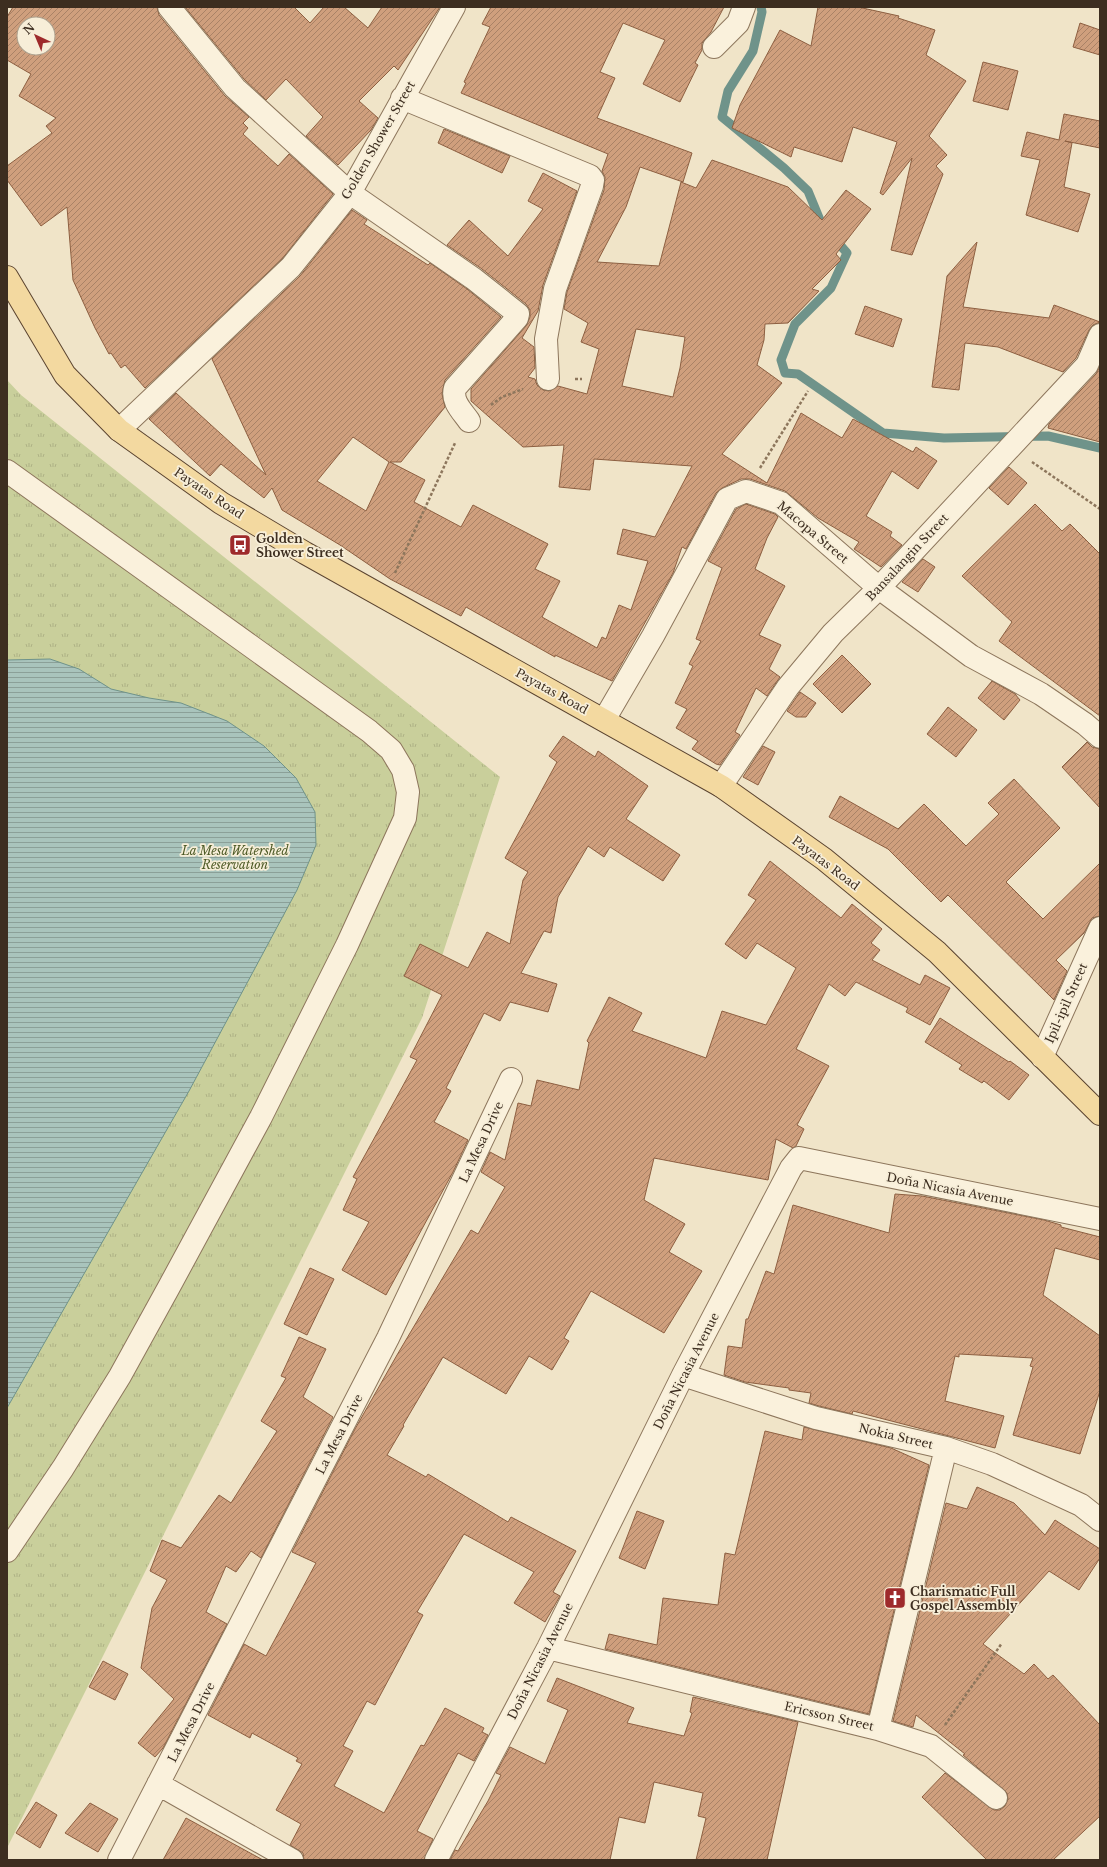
<svg xmlns="http://www.w3.org/2000/svg" width="1107" height="1867" font-family="'Libre Baskerville',serif">
	<style>
		.park { fill: url(#park-tufts) }
		.water { fill: url(#water-rules); stroke: #6f938a }
		.lines { fill: none; stroke-linecap: round; stroke-linejoin: round }
		.stream { stroke: #6f938a; stroke-width: 9 }
		.building { fill: url(#building-hatch); stroke: #8d5f41; fill-rule: evenodd }
		.minor-casing { stroke: #8d765c; stroke-width: 24 }
		.major-casing { stroke: #5b4430; stroke-width: 24 }
		.path { stroke: #8d765c; stroke-width: 2.5; stroke-dasharray: 3 2; stroke-linecap: butt }
		.minor { stroke: #faf1dc; stroke-width: 22 }
		.major { stroke: #f3d9a0; stroke-width: 22 }
		.labels { text-anchor: middle; dominant-baseline: central; stroke-width: 3.5; stroke-linejoin: round; paint-order: stroke }
		.street-label { font-size: 12px; fill: #3d2e20; stroke: #f7eed8 }
		.poi-label { font-size: 12px; font-weight: bold; fill: #3d2e20; stroke: #f7eed8; text-anchor: start }
		.park-label { font-size: 12px; font-style: italic; fill: #4d5a26; stroke: #f7eed8 }
	</style>
	<defs>
		<pattern id="park-tufts" width="24" height="20" patternUnits="userSpaceOnUse"><rect width="24" height="20" fill="#c9cf9b"/><path d="M3 7l-1-3M5 7V3M7 7l1-3M15 17l-1-3M17 17v-4M19 17l1-3" fill="none" stroke="#aeb285"/></pattern>
		<pattern id="water-rules" width="6" height="5" patternUnits="userSpaceOnUse"><rect width="6" height="5" fill="#a9c4bc"/><path d="M0 2.5h6" fill="none" stroke="#8ba098"/></pattern>
		<pattern id="building-hatch" width="6" height="6" patternUnits="userSpaceOnUse"><rect width="6" height="6" fill="#cf9f7d"/><path d="M-1 1l2-2M0 6l6-6M5 7l2-2" fill="none" stroke="#a98266"/></pattern>
	</defs>
	<rect width="100%" height="100%" fill="#f0e4c8"/>
	<path class="park" d="M7 380 21 395 500 777 422 1018 7 1848Z"/>
	<path class="water" d="M50 659 79 669 111 689 149 698 181 703 227 721 264 746 296 778 315 812 316 845 297 890 189 1091 7 1408V660Z"/>
	<g class="lines">
		<path class="stream" d="M761 7 762 12 753 51 728 91 722 117 784 168 808 191 822 225
			M834 238 847 253 831 288 795 324 781 360 785 373 798 374 883 433 944 438 1048 436 1100 448"/>
	</g>
	<path class="building" d="M13 7H157L159 15 225 96 249 117 243 123 248 128 243 134 278 166 289 154 333 194 282 259 145 388 125 365 121 368 111 353 109 354 95 328 73 280 67 207 41 226 7 180V166L52 133 46 126 56 118 19 96 31 74 7 60V17ZM24 24H48V48H24Z
		M185 7H294L310 23 324 7H344L368 28 382 7H440L398 70 394 66 359 101 378 118 371 130 338 165 306 136 323 117 286 79 266 100 244 79Z
		M491 7H724L711 32 702 43V50L695 63 698 65 680 102 643 84 665 40 623 23 600 72 615 78 597 118 692 153 683 182 640 167 626 207 597 262 659 266 681 182 696 188 712 160 788 187 822 220 846 190 871 209 836 254 841 260 812 289 819 291 788 323 765 324 764 340 757 365 782 383 722 454 767 483 801 413 842 438 853 419 913 452 916 447 937 461 918 489 892 471 866 516 892 532 890 536 902 545 881 567 854 549 859 542 818 518 785 491 750 479H741L722 488 716 493 686 549 682 547 673 573 612 681 555 655V657L466 607 461 616 390 579 340 545 282 510 272 488 264 498 221 464 210 476 149 419 176 393 266 475 212 359 300 276 352 210 367 220 364 224 428 265 430 263 467 289 501 317 445 380 442 394 445 407 401 462H390L425 480 414 502 461 527 473 505 548 544 535 569 560 581 542 617 597 648 602 637 606 639 619 605 631 610 648 561 617 554 623 529 655 537 692 466 594 459 590 490 559 487 564 445 523 447 471 401V389L526 326 530 317V310L526 304 482 269 447 245 469 220 508 256 543 209 528 201 543 173 577 191 543 285 538 311 522 338 534 347 535 368 528 377 535 379 537 385 543 390 549 391 558 386 587 394 599 349 581 342 588 323 564 309 567 292 604 190 605 177 602 171 608 154 461 93 466 83 464 82 490 27 482 24ZM636 329 685 337 680 368 673 397 622 386ZM353 437 389 462 366 511 317 481Z
		M818 7H858L899 16 898 18 935 30 926 55 966 81 929 136 947 155 936 166 943 174 912 255 891 250 912 158 883 195 880 193 897 142 853 127 842 162 794 147 791 157 732 128 740 105 780 30 811 46Z
		M1080 23 1100 30V55L1073 47Z
		M983 62 1018 71 1008 110 973 101Z
		M1064 114 1100 121V148L1065 141 1072 143 1064 187 1090 194 1078 232 1026 215 1040 160 1021 156 1027 132 1059 140Z
		M444 129 510 156 502 173 438 143Z
		M977 242 963 307 1049 318 1054 305 1100 322 1093 325 1089 330 1076 358 1063 372 998 347 965 343 959 390 932 387 947 276Z
		M865 306 902 319 893 347 855 334Z
		M1100 366V442L1048 428 1049 424 1096 374Z
		M1009 467 1027 483 1008 505 989 488Z
		M746 504 775 514 778 517 767 538 755 569 785 586 759 635 781 645 769 669 780 677 767 696 756 688 735 732 740 735 720 765 716 764 692 749 698 741 676 728 687 709 675 703 693 666 689 664 701 641 696 639 722 568 708 561 736 509Z
		M1035 504 1062 531 1070 524 1100 554V716L999 641 1012 622 962 576Z
		M923 559 935 567 918 592 902 582Z
		M842 655 871 684 842 713 813 684Z
		M992 681 1015 694 1020 700 1004 720 978 698Z
		M800 692 816 703 806 717H796L787 711Z
		M948 707 977 730 956 757 927 734Z
		M563 736 595 757 598 751 648 786 626 819 680 855 663 881 610 847 604 857 588 846 558 897 551 933 544 931 521 973 557 984 548 1012 510 1002 500 1021 484 1013 446 1088 451 1091 434 1122 468 1140 453 1172 386 1295 342 1270 369 1222 343 1210 357 1179 353 1177 417 1060 410 1057 442 995 404 976 420 944 468 968 487 932 510 944 523 880 528 872 505 858 557 762 549 756Z
		M1087 742 1092 747 1100 749V808L1062 767Z
		M763 746 775 752 758 785 743 777Z
		M1014 779 1060 828 1006 882 1043 919 1100 863V916L1092 918 1084 933 1056 960 1067 971 1054 1000 948 895 941 902 888 849 829 817 840 796 898 829 924 804 966 846 999 814 988 803Z
		M770 861 841 918 852 904 882 929 871 943 880 950 872 960 920 985 925 975 950 988 930 1025 906 1012 908 1008 856 982 845 996 829 984 796 1049 829 1066 797 1125 804 1129 796 1146 793 1148 776 1139 768 1180 654 1158 644 1200 685 1224 669 1252 702 1271 664 1333 591 1291 564 1338 569 1341 552 1370 529 1356 506 1394 443 1357 403 1425 404 1426 387 1455 426 1477 428 1474 508 1522 511 1517 576 1551 553 1592 560 1596 545 1622 514 1603 534 1572 464 1534 417 1612 423 1615 375 1705 367 1701 343 1746 353 1751 334 1786 384 1813 421 1745 424 1746 445 1708 484 1728 482 1732 488 1735 474 1761 458 1753 417 1831 433 1839 424 1860H304L303 1853 290 1845 301 1824 276 1810 302 1764 296 1761 298 1758 252 1733 250 1738 208 1715 244 1644 266 1656 316 1563 292 1552 355 1429 397 1355 471 1230 478 1234 505 1187 481 1172 490 1152 505 1160 518 1103 531 1106 537 1080 579 1090 589 1043 587 1041 609 997 642 1013 632 1031 706 1058 722 1011 766 1025 796 968 757 943 746 959 725 944 756 900 748 895Z
		M940 1018 1009 1062 1010 1061 1029 1075 1009 1100 984 1081 982 1083 959 1069 962 1065 925 1042Z
		M895 1194 922 1196 1044 1220 1061 1225V1227L1100 1237V1260L1055 1248 1043 1295 1100 1336V1391L1080 1454 1013 1435 1033 1367 1030 1366 1033 1358 959 1354V1357L955 1356 945 1401 1004 1416 995 1448 853 1411 852 1414 819 1406 809 1403 811 1393 789 1390V1388L745 1382 724 1375 728 1346 742 1348 746 1319H748L766 1271 774 1274 793 1205 889 1233Z
		M310 1268 334 1279 307 1335 284 1324Z
		M299 1337 326 1349 303 1397 333 1417 261 1558 251 1551 236 1572 226 1566 206 1612 227 1624 163 1748 155 1757 138 1743 174 1699 141 1668 152 1608 167 1580 150 1571 162 1540 181 1548 219 1495 231 1503 277 1431 261 1421 286 1378 281 1376Z
		M804 1427 891 1448 929 1465 869 1714 605 1649 609 1634 657 1645 663 1598 718 1605 725 1553 735 1555 765 1431 802 1440Z
		M977 1487 1014 1503 1045 1535 1055 1520 1100 1549V1558L1079 1590 1049 1571 983 1644 1024 1674 1034 1664 1048 1679 1053 1675 1100 1725V1816L1053 1860H987L922 1797 945 1773 994 1810H1000L1005 1806 1008 1799 1007 1793 963 1755 965 1754 916 1715 913 1727 893 1721 946 1503 967 1509Z
		M637 1511 664 1521 645 1569 619 1558Z
		M103 1661 128 1674 115 1700 89 1687Z
		M557 1678 634 1708 627 1723 684 1736 692 1713 690 1712 693 1697 798 1722 767 1860H696L706 1818 698 1816 703 1793 654 1782 645 1823 619 1817 610 1860H450L455 1850 458 1851 488 1801 501 1775 496 1773 510 1747 545 1764 568 1710 547 1701Z
		M36 1802 57 1815 40 1848 16 1833Z
		M90 1803 118 1819 98 1852 65 1833Z
		M186 1818 263 1860H163Z"/>
	<g class="lines">
		<g class="minor-casing">
			<path id="minor" d="M169 7 235 88 350 193 474 279 518 314 517 318 455 388C451 401 462 411 469 421
				M714 47 738 23 744 7
				M402 98 590 176 593 180 592 186 555 289 546 339 548 379
				M119 430 291 267 350 193 454 7
				M7 471 369 731 391 750 403 770 408 792 405 818 347 945 261 1117 169 1287 120 1376 63 1468 7 1551
				M604 720 653 636 727 499 746 491 781 503 879 588 971 656 1041 694 1085 724 1100 737
				M721 786 788 687 833 633 879 588 1087 365 1100 335
				M1042 1057 1100 928
				M683 1375 816 1418 946 1448 992 1464 1081 1505 1100 1520
				M548 1648 878 1729 931 1746 996 1798
				M878 1729 946 1448
				M158 1784 292 1860
				M119 1860 388 1338 511 1079
				M436 1860 548 1648 683 1375 791 1168 799 1158 1100 1219"/>
		</g>
		<g class="major-casing">
			<path id="major" d="M7 277 65 375 119 430 221 503 305 553 721 786 824 859 937 952 1100 1114"/>
		</g>
		<path class="path" d="M575 379H582
			M491 405 502 397 523 389
			M1032 462 1100 509
			M760 468 808 391
			M395 573 455 443
			M945 1725 1002 1643"/>
		<use href="#minor" class="minor"/>
		<use href="#major" class="major"/>
	</g>
	<defs>
		<g id="bus-square" transform="scale(1.15)"><rect x="-9" y="-9" width="18" height="18" rx="4" fill="#9e2a2b" stroke="#f7eed8"/><path d="M-5-6H5V4H4V6H2V4H-2V6H-4V4H-5ZM-3.5-4V0h7V-4ZM-3.5 1.2v1.5H-2V1.2ZM2 1.2v1.5H3.5V1.2Z" fill="#fff"/></g>
		<g id="church-square" transform="scale(1.15)"><rect x="-9" y="-9" width="18" height="18" rx="4" fill="#9e2a2b" stroke="#f7eed8"/><path d="M-1.2-6h2.4v3.5h3.3v2.4h-3.3V6h-2.4V-.1h-3.3v-2.4h3.3Z" fill="#fff"/></g>
	</defs>
	<g fill-rule="evenodd">
		<use href="#bus-square" x="240" y="545"/>
		<use href="#church-square" x="895" y="1598"/>
	</g>
	<g class="labels">
		<g class="street-label">
			<text transform="translate(378 140) rotate(-60)">Golden Shower Street</text>
			<text transform="translate(209 493) rotate(34)">Payatas Road</text>
			<text transform="translate(813 532) rotate(40)">Macopa Street</text>
			<text transform="translate(907 557) rotate(-47)">Bansalangin Street</text>
			<text transform="translate(552 691) rotate(29)">Payatas Road</text>
			<text transform="translate(826 863) rotate(37)">Payatas Road</text>
			<text transform="translate(1066 1003) rotate(-66)">Ipil-ipil Street</text>
			<text transform="translate(481 1142) rotate(-65)">La Mesa Drive</text>
			<text transform="translate(950 1189) rotate(11)">Doña Nicasia Avenue</text>
			<text transform="translate(686 1371) rotate(-63)">Doña Nicasia Avenue</text>
			<text transform="translate(339 1434) rotate(-63)">La Mesa Drive</text>
			<text transform="translate(896 1436) rotate(13)">Nokia Street</text>
			<text transform="translate(540 1661) rotate(-63)">Doña Nicasia Avenue</text>
			<text transform="translate(829 1716) rotate(13)">Ericsson Street</text>
			<text transform="translate(191 1722) rotate(-63)">La Mesa Drive</text>
		</g>
		<g class="poi-label">
			<text x="256" y="538">Golden<tspan x="256" dy="14">Shower Street</tspan></text>
			<text x="910" y="1591">Charismatic Full<tspan x="910" dy="14">Gospel Assembly</tspan></text>
		</g>
		<g class="park-label">
			<text x="235" y="850">La Mesa Watershed<tspan x="235" dy="14">Reservation</tspan></text>
		</g>
	</g>
	<rect width="1107" height="1867" fill="none" stroke="#3d2e20" stroke-width="16"/>
	<g transform="translate(36 36) rotate(316)"><circle r="19" fill="#f7eed8" stroke="#ada18e"/>
	<path d="M0-3L7 15L0 10L-7 15Z" fill="#9e2a2b"/>
	<text y="-6" font-size="11" font-weight="bold" text-anchor="middle" fill="#3d2e20">N</text>
	</g>
</svg>
